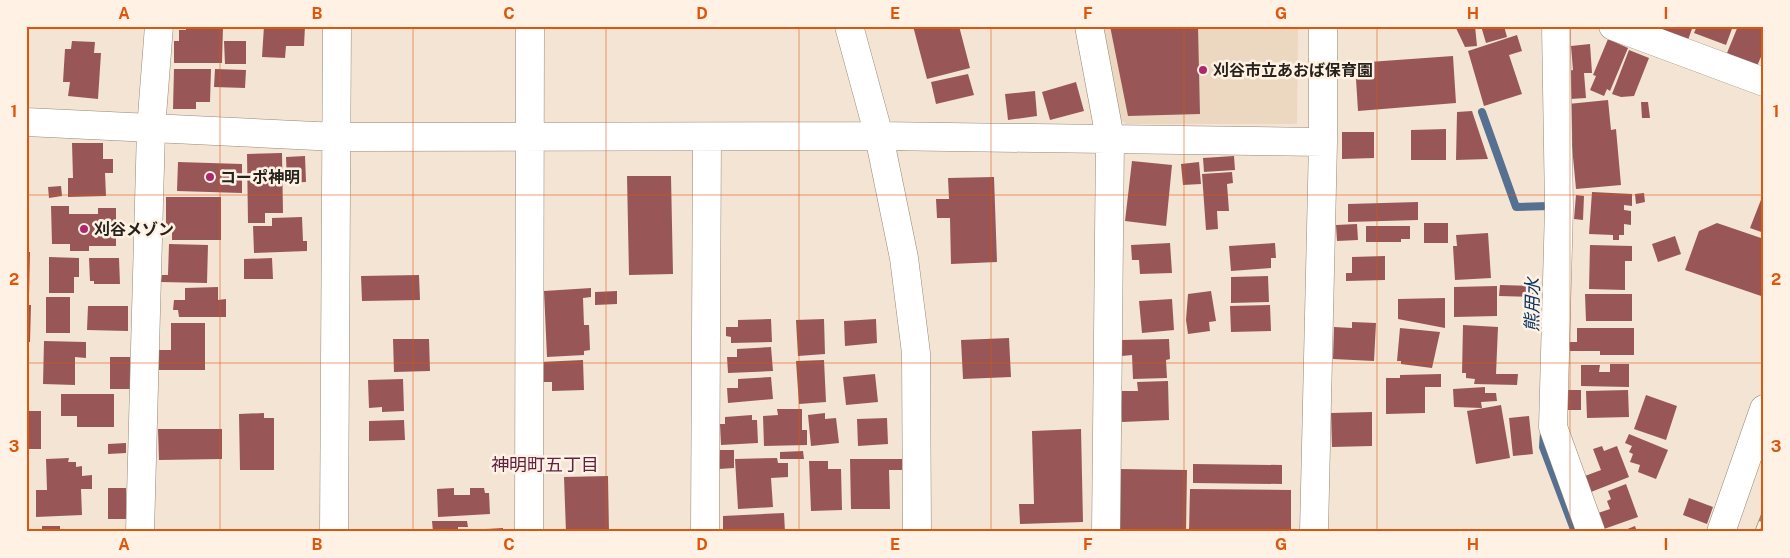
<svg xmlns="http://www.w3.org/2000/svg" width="1790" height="558" font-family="'Public Sans','Noto Sans JP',sans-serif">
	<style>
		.built { fill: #ecd8c1 }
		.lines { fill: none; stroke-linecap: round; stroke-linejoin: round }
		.stream { stroke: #557090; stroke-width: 8 }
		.building { fill: #985756 }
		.minor-casing { stroke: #968878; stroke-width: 29 }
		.minor { stroke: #fff; stroke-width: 28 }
		.rail-casing { stroke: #958a7e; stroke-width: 5.5 }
		.rail { stroke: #fff2e4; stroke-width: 4; stroke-dasharray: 11; stroke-linecap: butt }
		.grid { fill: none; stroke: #de560d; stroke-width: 1; stroke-opacity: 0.55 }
		.poi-dot { fill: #ad276d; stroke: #fff2e4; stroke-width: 2 }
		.labels { text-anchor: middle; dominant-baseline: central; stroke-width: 5; stroke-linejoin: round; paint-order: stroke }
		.poi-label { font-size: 16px; font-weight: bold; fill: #27221c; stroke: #fff2e4; text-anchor: start }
		.water-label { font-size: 18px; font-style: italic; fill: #0a3664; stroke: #fff2e4 }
		.neighbourhood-label { font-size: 18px; fill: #622140; stroke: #fff2e4 }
		.neatline { fill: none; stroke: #de560d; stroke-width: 2 }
		.grid-label { font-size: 16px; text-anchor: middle; font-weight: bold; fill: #de560d }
	</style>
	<rect width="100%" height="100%" fill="#f4e4d3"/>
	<path class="built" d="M1101 26H1298L1297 124H1126L1116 115Z"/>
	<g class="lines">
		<path class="stream" d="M1482 112 1516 207 1549 206V213
			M1544 432 1543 447 1575 532"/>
	</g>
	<path class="building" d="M186 26H223L222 63H174V41H179V30H186Z
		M264 26H305L304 46H286L285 58 262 57Z
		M913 26H959L970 68 927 79Z
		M1110 26H1198L1200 114 1128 116Z
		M1455 26H1475L1477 46 1465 47Z
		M1481 26H1504L1507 37 1486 43Z
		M1662 26H1693L1688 40 1661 30Z
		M1697 26H1733L1726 45 1694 33Z
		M1738 26H1764V50L1757 66 1727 53Z
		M1517 35 1522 51 1509 55 1522 94 1484 106 1468 51Z
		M1608 39 1628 48 1610 91 1607 89 1604 96 1590 90 1596 76 1593 75Z
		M72 41 95 42 94 53H101L98 99 68 96 70 82H63L65 49H71Z
		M224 41H246V64H225Z
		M1590 44 1592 73H1584L1586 98 1570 99 1567 71 1573 70 1571 46Z
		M1629 50 1649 58 1634 96 1621 97 1612 94Z
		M1453 56 1456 103 1358 111 1355 63Z
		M174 69H211L210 102H196V109H173Z
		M215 69 246 70 245 88 214 87Z
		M968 74 974 95 936 104 931 82Z
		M1076 82 1084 111 1050 120 1042 92Z
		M1035 91 1037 116 1008 120 1005 94Z
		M1608 100 1611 130 1616 129 1621 185 1576 189 1568 104Z
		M1641 102H1648L1650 118H1642Z
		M1472 111 1488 159 1456 160 1457 112Z
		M1446 129V160H1411V130Z
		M1342 132H1374V158L1342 159Z
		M72 143H103V159H113V173H105L106 196 68 197V178H73Z
		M282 153 283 213H265V223H248L247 154Z
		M305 156 306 182 287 183 286 157Z
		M1234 156 1235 170 1204 172 1203 158Z
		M1132 161 1172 165 1166 226 1125 221Z
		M178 162 242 164V193L177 191Z
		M1199 162 1201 184 1183 185 1181 164Z
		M1232 172 1233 183 1227 184 1229 211H1217L1218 229 1206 230 1202 174Z
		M627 176H671L673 274 629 275Z
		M994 177 997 262 951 264 950 218H937L936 199H949L948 178Z
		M61 186 62 196 49 198 48 187Z
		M1592 192 1632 194V206L1624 205V210L1631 211V225L1624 224V235H1619V240H1613V235L1589 234Z
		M1764 192V233L1750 228Z
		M1644 193 1645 202 1636 204 1635 194Z
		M1576 195 1584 196 1583 220 1574 219Z
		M166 197H221V240H172V232H166Z
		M1418 202V220L1348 222V204Z
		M51 206H69V214H98V208H116V246H89V251H70V244H52Z
		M302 217 303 241H307V251L254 253 253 226H272V218Z
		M1424 223H1448V243H1424Z
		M1717 223 1764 239V297L1685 270 1699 231Z
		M1357 224 1358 240 1337 241 1336 225Z
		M1366 226H1410V239H1401V242H1366Z
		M1488 233 1491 278 1455 280 1453 246H1457L1456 235Z
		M1675 236 1681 254 1658 262 1652 244Z
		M1170 243 1172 273 1140 274 1139 260H1132L1131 245Z
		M1275 243 1276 258H1271V268L1231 271 1229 246Z
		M169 244 208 245 207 283 161 282 162 275H168Z
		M1590 245 1632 246V261H1625V290L1589 289Z
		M26 252H30L29 297H26Z
		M1385 256V280L1346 281V273H1352V257Z
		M49 257 79 258V277H74V293H49Z
		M89 258H119L120 284H94V281H90Z
		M272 258 273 279H244V259Z
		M419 275 420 300 362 301 361 276Z
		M1268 276 1269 302 1231 303V277Z
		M1500 285 1536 286V297L1499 296Z
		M1497 286V316L1454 317V287Z
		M218 287V300L226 299V317H179L178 310H173L174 300H185V288Z
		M591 288V297L583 298 584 325H589L590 350 584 351V355L547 357 544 291Z
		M617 291V304L595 305V292Z
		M1211 291 1216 321 1209 322 1210 331 1188 334 1186 320 1188 294Z
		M1585 294H1632V321H1586Z
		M46 297H70V333H46Z
		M1445 298V328L1398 319V299Z
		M1172 299 1174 330 1142 333 1139 301Z
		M26 305H31L30 342H26Z
		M1270 305 1271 331 1231 332 1230 306Z
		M88 306H128V331L87 330Z
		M771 319 772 342 731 343V337L726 336V327H738V320Z
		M824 319 825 354 798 356 796 320Z
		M876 319 877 343 845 346 844 321Z
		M1352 322 1376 323 1374 361 1333 359 1334 327 1352 328Z
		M171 323H205V370H159L158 350H171Z
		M1463 325 1498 327 1496 374H1518L1517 385 1474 384 1475 379 1466 378V373H1462Z
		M1400 328 1440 332 1432 368 1401 364V361H1397Z
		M1577 328H1634V355H1600V351H1570L1569 342H1577Z
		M1009 338 1011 377 963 379 961 340Z
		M393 339H429L430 371 394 372Z
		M1169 339 1170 359 1166 360 1167 378 1133 379 1132 355 1122 356 1121 340Z
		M44 341 86 342V358L75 357V385L43 384Z
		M771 347 773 371 728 373 727 357H737V349Z
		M110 357H130V389H110Z
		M583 360 584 390 552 391V382H541L540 362Z
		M824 360 826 402 799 404 796 361Z
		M1610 364H1629V387L1581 386V365H1600L1599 372H1610Z
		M875 374 878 402 846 405 843 377Z
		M1441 374V387H1425V413L1386 414V378H1400V375Z
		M771 377 773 399 728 403 727 388H738V379Z
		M403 379 404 411 382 412V407L369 408 368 380Z
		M1168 381 1169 420 1122 422 1120 391H1138L1137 382Z
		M1485 387V393H1496L1497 401 1481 402 1482 408 1454 407 1453 389Z
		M1568 390H1581V410H1568Z
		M1628 390 1629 417 1587 418 1586 391Z
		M61 394H114V427H77V416H61Z
		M1646 395 1677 406 1666 440 1634 429Z
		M1501 405 1510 458 1476 464 1467 411Z
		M777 409H802V430H807V445L764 446 763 416 778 415Z
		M26 411H41V449H26Z
		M1372 412V446L1332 447 1331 413Z
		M264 413V418H274V470H240L239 414Z
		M825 413V419L836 418 839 443 811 446 808 415Z
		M752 415V420H757L758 443 721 445 720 424H725V417Z
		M1529 416 1533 454 1513 456 1509 418Z
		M887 418 888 444 858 446 857 419Z
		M404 420 405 440 369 441V421Z
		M158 429H222V459L159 460Z
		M1081 429 1083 522 1020 524 1019 504H1034L1032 431Z
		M1629 434 1668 450 1656 479 1638 472 1640 465 1630 462 1633 454 1629 452 1632 446 1625 443Z
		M126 443V453L108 454V444Z
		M1602 446 1604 451 1617 446 1629 477 1591 492 1585 476 1601 470 1593 449Z
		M718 450H734V468L719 469Z
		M803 451 804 459H780V452Z
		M69 458 68 462H76V467L82 466V476L92 475V489H81L82 515 36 517V490H47L46 459Z
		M777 458 778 463H788V477L771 478 773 507 738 509 735 459Z
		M850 459H902V470H889L890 509H851Z
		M809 461H828V469H841L842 510 811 511Z
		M1193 464 1282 465V484L1193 483Z
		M1120 469 1187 470 1186 532H1119Z
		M608 476 609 532H566L564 477Z
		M1626 484 1638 517 1604 529 1598 513 1610 509 1607 501 1611 499 1608 491Z
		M108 488H126V519H108Z
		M454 488V495H470V488H484L485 493H489L490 514 438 517 437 489Z
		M1190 489 1291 490V532H1189Z
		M1689 498 1713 507 1707 524 1683 515Z
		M784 513 785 532H723V516Z
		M432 521H467L468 527H458V532H433Z
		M42 526H60V532H42Z
		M1635 526 1637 532H1620Z
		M503 528V532H469V530Z"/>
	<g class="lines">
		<g class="minor-casing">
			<path id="minor" d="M849 26 879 136 904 258 916 353 917 532
				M1089 26 1110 138 1106 532
				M1556 26 1559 208 1553 427 1591 532
				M1613 26 1764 82
				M26 122 337 137 879 136 1323 142
				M140 532 151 129 159 26
				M334 532 337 26
				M529 532 530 26
				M705 532 707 138
				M1314 532 1323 142V26
				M1721 532 1764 409"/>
		</g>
		<use href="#minor" class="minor"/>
		<g class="rail-casing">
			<path id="rail" d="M1757 532 1764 514"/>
		</g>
		<use href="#rail" class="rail"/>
	</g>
	<path class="grid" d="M220 26V532M413 26V532M606 26V532M799 26V532M991 26V532M1184 26V532M1377 26V532M1570 26V532M26 195H1764M26 363H1764"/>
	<g class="poi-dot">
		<circle cx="1203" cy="70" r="5"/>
		<circle cx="210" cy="177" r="5"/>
		<circle cx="84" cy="229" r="5"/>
	</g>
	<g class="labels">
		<g class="poi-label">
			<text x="1213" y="70">刈谷市立あおば保育園</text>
			<text x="220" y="177">コーポ神明</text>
			<text x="94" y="229">刈谷メゾン</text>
		</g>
		<g class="water-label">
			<text transform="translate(1532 305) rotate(-89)">熊用水</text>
		</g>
		<g class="neighbourhood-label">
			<text x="545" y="464">神明町五丁目</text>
		</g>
	</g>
	<rect width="1790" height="558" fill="none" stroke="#fff2e4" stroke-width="55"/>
	<rect x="28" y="28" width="1734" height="502" class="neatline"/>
	<g class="grid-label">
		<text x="124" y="19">A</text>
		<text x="317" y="19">B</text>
		<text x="509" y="19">C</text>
		<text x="702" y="19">D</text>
		<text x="895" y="19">E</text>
		<text x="1088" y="19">F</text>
		<text x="1281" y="19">G</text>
		<text x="1473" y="19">H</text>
		<text x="1666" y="19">I</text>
		<text x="14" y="117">1</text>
		<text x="1776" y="117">1</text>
		<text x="14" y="285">2</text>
		<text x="1776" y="285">2</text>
		<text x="14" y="452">3</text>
		<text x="1776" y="452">3</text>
		<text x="124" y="550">A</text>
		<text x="317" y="550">B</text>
		<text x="509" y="550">C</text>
		<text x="702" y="550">D</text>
		<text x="895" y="550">E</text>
		<text x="1088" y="550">F</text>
		<text x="1281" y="550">G</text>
		<text x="1473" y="550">H</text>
		<text x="1666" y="550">I</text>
	</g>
</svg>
